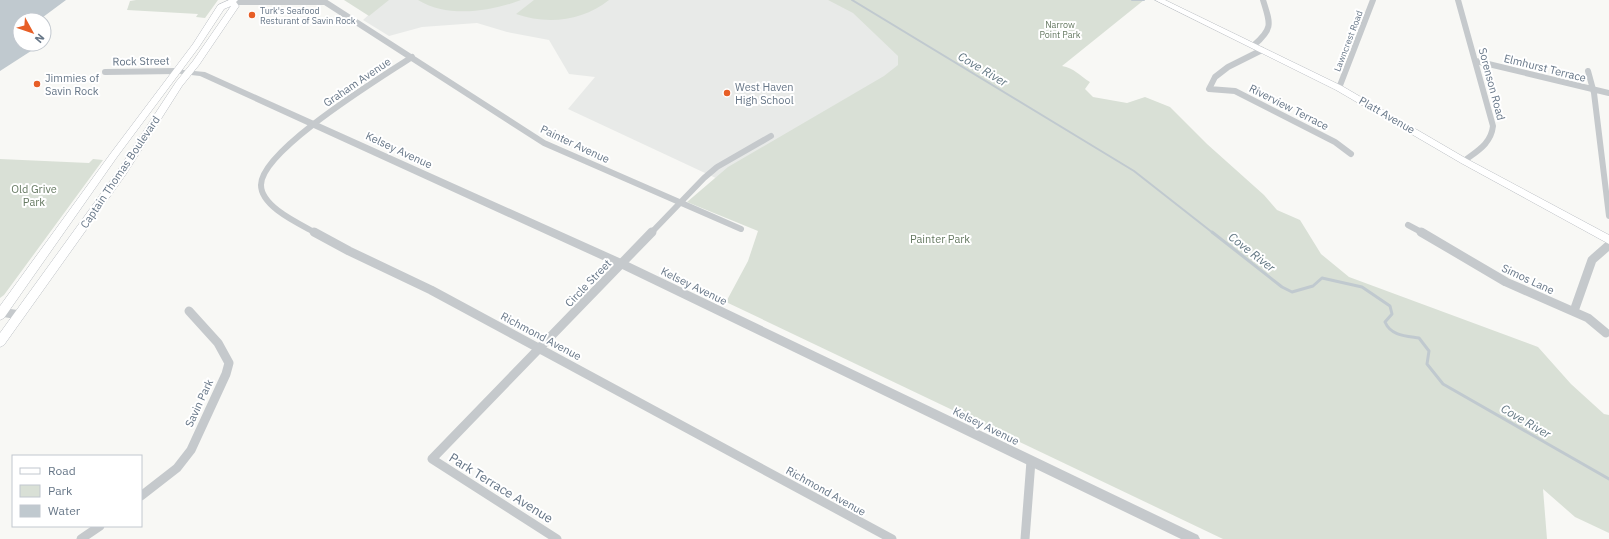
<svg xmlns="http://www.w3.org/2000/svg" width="1609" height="539" font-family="'IBM Plex Sans',sans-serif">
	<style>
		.built { fill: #e8eae8 }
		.green { fill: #d9e0d6 }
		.water { fill: #c0c9cf }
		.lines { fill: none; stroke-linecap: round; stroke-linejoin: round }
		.stream-far1 { stroke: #c0c9cf; stroke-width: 2 }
		.stream { stroke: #c0c9cf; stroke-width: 3 }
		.secondary-casing { stroke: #babec3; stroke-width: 1 }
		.minor-far1 { stroke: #c5c9cc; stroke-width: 6 }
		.minor { stroke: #c5c9cc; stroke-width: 9 }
		.tertiary { fill: #c5c9cc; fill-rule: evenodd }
		.secondary { fill: #fff; fill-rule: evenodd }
		.poi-dot { fill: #e75e26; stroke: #fff; stroke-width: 1.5 }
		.labels { text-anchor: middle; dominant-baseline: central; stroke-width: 4; stroke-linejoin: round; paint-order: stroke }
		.far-poi-label { font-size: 9px; fill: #667687; stroke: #fff; text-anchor: start }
		.far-park-label { font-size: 9px; fill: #657961; stroke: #fff }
		.far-street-label { font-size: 9px; fill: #667687; stroke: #fff }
		.street-label { font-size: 11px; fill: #667687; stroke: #fff }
		.poi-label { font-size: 11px; fill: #667687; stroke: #fff; text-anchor: start }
		.park-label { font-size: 11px; fill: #657961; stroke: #fff }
		.water-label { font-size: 12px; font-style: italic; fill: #627783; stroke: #fff }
		.near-street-label { font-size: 13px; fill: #667687; stroke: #fff }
	</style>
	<rect width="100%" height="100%" fill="#f8f8f5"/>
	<path class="built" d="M385 0H851L949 29 735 187 568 109 595 77 569 74 549 40 507 32 477 23 422 27 389 36 363 20Z"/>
	<path class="green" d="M136 0H218L205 18 196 17 198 14 127 10 130 1Z
		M344 0H389L369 16Z
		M418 0H521C490 12 447 18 418 0Z
		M534 0H609C583 21 547 25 516 14Z
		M828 0H1144L1062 66C1074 68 1080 76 1090 82L1085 89 1093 97 1127 103 1145 97 1170 107 1207 144 1264 195 1277 210 1300 220 1321 254 1349 277 1538 347 1571 384 1604 414 1609 415V533L1575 517 1543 489 1547 539H1223L726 302 748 261 758 231 687 202 728 167 884 76 898 65V56L853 13Z
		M0 159 89 163 93 159 103 160 4 295 0 298Z"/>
	<path class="water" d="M0 0H66L39 20H20V44L32 45 31 51 0 71Z"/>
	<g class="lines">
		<path class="stream-far1" d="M852 0 1134 171 1213 233
			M1132 0H1144"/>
		<path class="stream" d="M1212 232 1282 287 1292 292 1313 286 1322 278 1362 287 1390 306 1392 314 1385 322C1391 336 1406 336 1419 338L1429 351 1427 364 1443 384 1609 479"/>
		<g class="secondary-casing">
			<path id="secondary" d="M229 0H238L236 2 239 6 199 65 182 86 126 174 4 345 0 347V333L118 170 176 82 193 61 231 6 224 9 199 47 117 157 4 318 0 320V306L111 153 193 44 218 5Z
				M1155 0H1165L1342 86 1467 159 1609 235V244L1461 163 1336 90Z"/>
		</g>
		<path class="minor-far1" d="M1458 0 1493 126C1491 144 1477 151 1464 161
			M232 2H325L544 143 741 229
			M1254 45C1274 28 1270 23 1263 0
			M1262 50 1228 67 1215 77 1209 89 1235 91 1335 142 1351 154
			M1476 61 1609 93
			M1588 71 1594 93 1609 216
			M105 72 176 71
			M1339 88 1373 0
			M1408 225 1423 233
			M316 233C300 224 261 207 261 185 261 150 382 77 412 57
			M651 233 704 178 717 167 771 136"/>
		<path class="minor" d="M314 232 349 251 431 290 892 539
			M1421 232 1506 282 1588 318 1606 333
			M1574 311 1592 260 1609 245
			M0 312 20 315
			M141 496 177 468 191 450 226 374 229 363 218 343 189 311
			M81 539 100 526
			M557 539 432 459 652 232
			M1025 539 1031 461"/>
		<path class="tertiary" d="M173 69 205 72 626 261 1198 535 1200 539H1181L618 267 200 76 173 73Z"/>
		<use href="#secondary" class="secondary"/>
	</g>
	<g class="poi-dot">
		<circle cx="252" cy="15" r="4"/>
		<circle cx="37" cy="84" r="4"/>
		<circle cx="727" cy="93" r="4"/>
	</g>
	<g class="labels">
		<g class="far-poi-label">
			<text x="260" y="10">Turk's Seafood<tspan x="260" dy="10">Resturant of Savin Rock</tspan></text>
		</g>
		<g class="far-park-label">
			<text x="1060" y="24">Narrow<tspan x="1060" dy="10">Point Park</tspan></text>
		</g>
		<g class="far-street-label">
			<text transform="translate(1348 41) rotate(-69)">Lawncrest Road</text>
		</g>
		<g class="street-label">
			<text transform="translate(141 61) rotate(-1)">Rock Street</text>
			<text transform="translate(1545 68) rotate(14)">Elmhurst Terrace</text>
			<text transform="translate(357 82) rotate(-34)">Graham Avenue</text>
			<text transform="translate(1492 84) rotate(75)">Sorenson Road</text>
			<text transform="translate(1289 107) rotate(27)">Riverview Terrace</text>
			<text transform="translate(1387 115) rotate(30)">Platt Avenue</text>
			<text transform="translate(575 144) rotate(25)">Painter Avenue</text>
			<text transform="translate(399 150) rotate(25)">Kelsey Avenue</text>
			<text transform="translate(120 172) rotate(-56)">Captain Thomas Boulevard</text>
			<text transform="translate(1528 279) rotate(25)">Simos Lane</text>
			<text transform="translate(588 283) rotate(-46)">Circle Street</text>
			<text transform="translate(694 286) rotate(26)">Kelsey Avenue</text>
			<text transform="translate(541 336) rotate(28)">Richmond Avenue</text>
			<text transform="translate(199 403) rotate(-65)">Savin Park</text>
			<text transform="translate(986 426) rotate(26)">Kelsey Avenue</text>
			<text transform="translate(826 491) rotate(29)">Richmond Avenue</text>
		</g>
		<g class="poi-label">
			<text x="45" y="78">Jimmies of<tspan x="45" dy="13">Savin Rock</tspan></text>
			<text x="735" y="87">West Haven<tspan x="735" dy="13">High School</tspan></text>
		</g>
		<g class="park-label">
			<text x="34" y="189">Old Grive<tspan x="34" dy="13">Park</tspan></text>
			<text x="940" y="239">Painter Park</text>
		</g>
		<g class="water-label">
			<text transform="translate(983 69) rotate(31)">Cove River</text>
			<text transform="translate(1252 252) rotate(38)">Cove River</text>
			<text transform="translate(1526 421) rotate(30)">Cove River</text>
		</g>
		<g class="near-street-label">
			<text transform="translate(501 488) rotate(32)">Park Terrace Avenue</text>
		</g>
	</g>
	<rect x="12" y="455" width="130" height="72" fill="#ffffff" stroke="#c2c8cf"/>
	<rect x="20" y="468" width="20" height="6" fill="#ffffff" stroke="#c2c8cf"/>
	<text x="48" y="475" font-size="12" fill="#667687">Road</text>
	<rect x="20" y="485" width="20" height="12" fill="#d9e0d6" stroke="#c2c8cf"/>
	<text x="48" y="495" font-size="12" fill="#667687">Park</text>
	<rect x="20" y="505" width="20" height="12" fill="#c0c9cf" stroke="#c2c8cf"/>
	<text x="48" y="515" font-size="12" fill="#667687">Water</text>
	<g transform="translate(32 32) rotate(130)"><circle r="19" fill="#ffffff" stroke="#c2c8cf"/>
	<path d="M0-3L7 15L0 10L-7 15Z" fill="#e75e26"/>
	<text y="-6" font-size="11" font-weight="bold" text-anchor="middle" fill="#667687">N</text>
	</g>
</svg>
